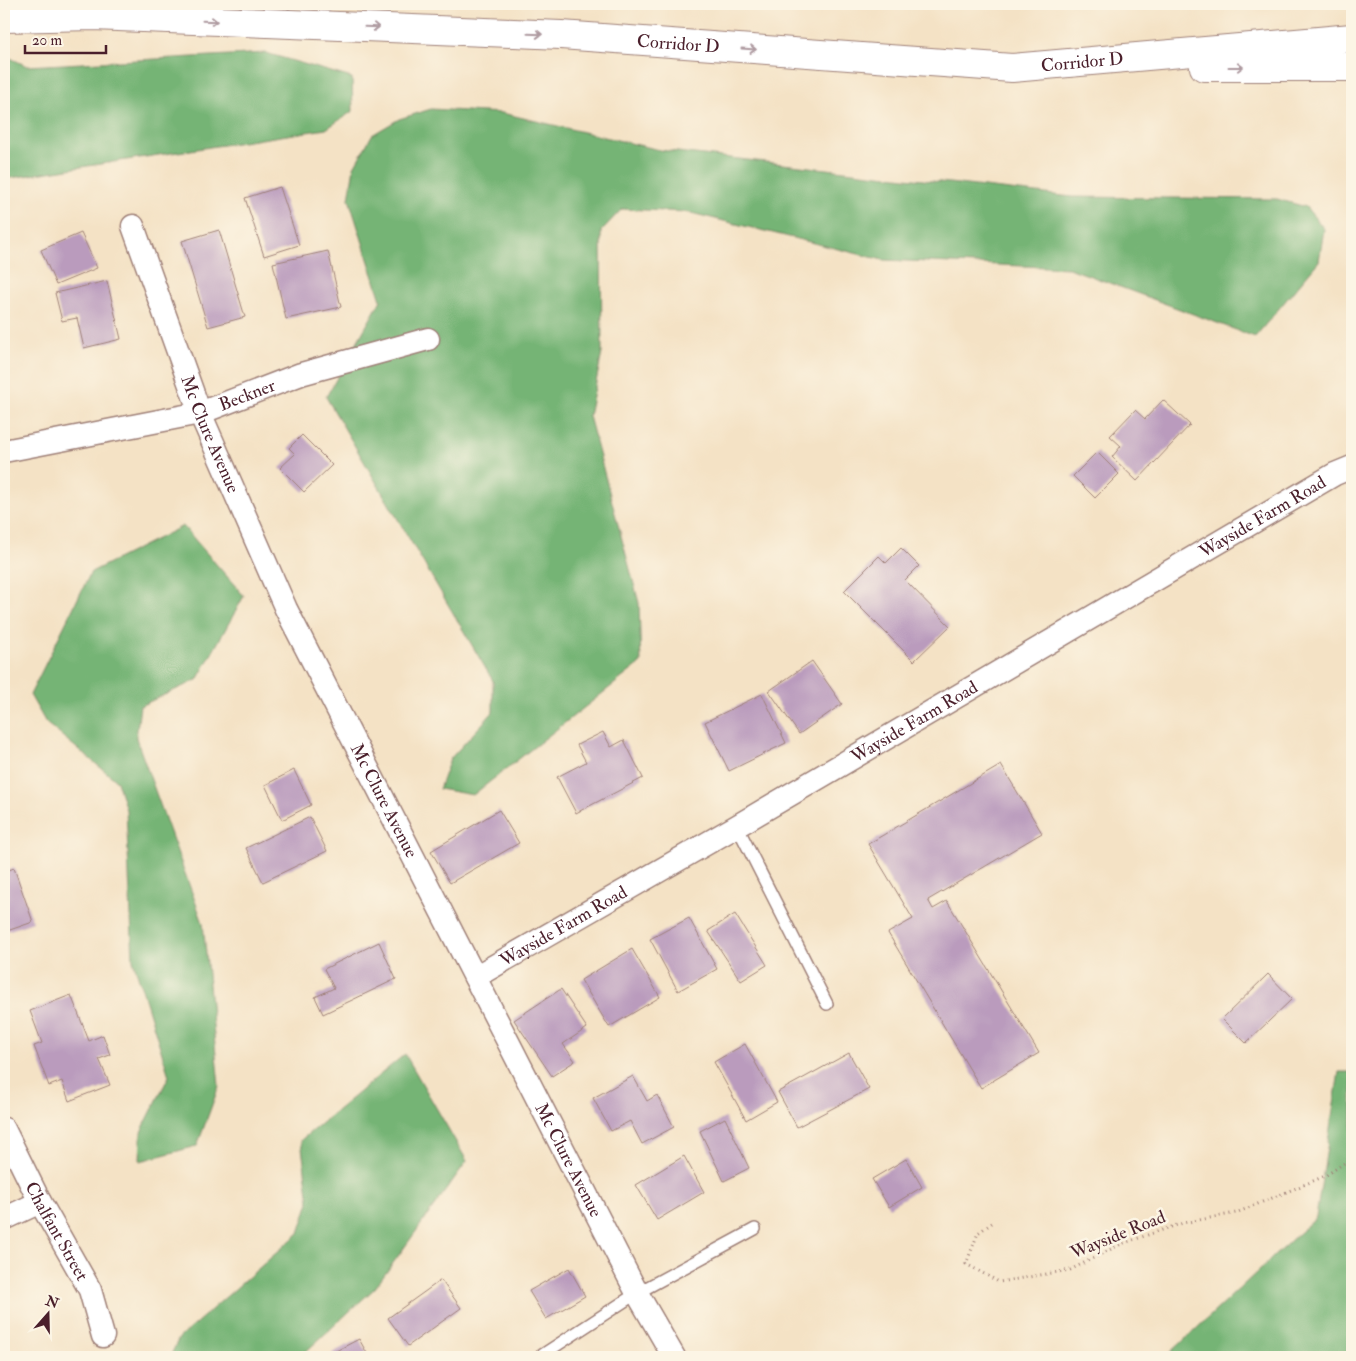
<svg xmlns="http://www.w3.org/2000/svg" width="1356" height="1361" font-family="'IM FELL Double Pica',serif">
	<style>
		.forest { fill: #74b475; stroke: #5f6a50 }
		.building { fill: #ba9bbd }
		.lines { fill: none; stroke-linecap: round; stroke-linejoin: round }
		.service-casing { stroke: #9f8078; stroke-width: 14 }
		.minor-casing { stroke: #9f8078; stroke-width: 25 }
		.motorway-casing { stroke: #9f8078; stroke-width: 30 }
		.path { stroke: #9f8078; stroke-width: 3; stroke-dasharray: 1 4; stroke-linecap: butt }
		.service { stroke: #fff; stroke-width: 11 }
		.minor { stroke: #fff; stroke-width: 22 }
		.motorway { stroke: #fff; stroke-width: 28 }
		.oneway { stroke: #ae9aa0 }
		.labels { text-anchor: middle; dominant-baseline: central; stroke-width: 5; stroke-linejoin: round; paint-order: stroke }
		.street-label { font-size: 18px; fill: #4a1f2b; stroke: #fcf5e5 }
	</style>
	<rect width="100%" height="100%" fill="#fcf5e5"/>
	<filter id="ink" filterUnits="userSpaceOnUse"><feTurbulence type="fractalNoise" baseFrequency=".02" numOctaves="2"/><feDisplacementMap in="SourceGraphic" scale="10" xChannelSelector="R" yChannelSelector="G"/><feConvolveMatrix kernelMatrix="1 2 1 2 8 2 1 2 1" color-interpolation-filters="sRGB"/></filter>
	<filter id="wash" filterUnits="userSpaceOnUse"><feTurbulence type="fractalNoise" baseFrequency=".0096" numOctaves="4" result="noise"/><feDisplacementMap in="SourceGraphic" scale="20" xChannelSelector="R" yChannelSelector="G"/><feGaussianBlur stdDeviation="1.12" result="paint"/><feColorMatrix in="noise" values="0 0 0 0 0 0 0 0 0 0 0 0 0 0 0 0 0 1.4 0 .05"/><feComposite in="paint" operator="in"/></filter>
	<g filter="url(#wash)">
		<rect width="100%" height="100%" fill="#f4e2c5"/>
		<path class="forest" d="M266 53 352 78 353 111 326 129 4 179V55L27 66Z
			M431 109 502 113 660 150 1072 197 1277 199 1306 207 1324 229 1319 261 1255 337 1069 268 883 260 687 212 622 209 601 231 602 353 589 416 639 603 641 663 473 795 439 789 450 759 493 712V681L326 397 381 300 349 199 354 167 372 135 399 119Z
			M183 526 244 596 197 680 140 706 136 738 203 923 219 1086 197 1146 140 1161 141 1132 169 1076 133 960 126 810 117 781 46 723 30 695 91 572Z
			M405 1054 467 1161 375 1288 300 1357H170L179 1338 299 1233 309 1202 301 1140Z
			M1339 1072H1352V1357H1166L1316 1217Z"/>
		<g id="blocks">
			<path class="building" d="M280 187 299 245 264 256 245 198Z
				M219 230 245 317 208 327 182 241Z
				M81 233 97 268 56 285 41 250Z
				M328 251 341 307 286 319 273 263Z
				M107 281 121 339 84 348 77 318 62 321 55 293Z
				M1163 400 1190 425 1137 481 1112 457 1121 446 1110 436 1135 410 1145 419Z
				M302 435 332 465 304 492 280 468 295 454 289 448Z
				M1097 452 1119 474 1095 498 1073 476Z
				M901 548 919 566 905 580 950 626 914 661 844 591 879 556 886 563Z
				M812 661 842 704 799 734 769 691Z
				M762 694 786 743 729 771 705 722Z
				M603 732 611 747 624 740 643 778 576 813 557 777 586 762 577 745Z
				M1001 765 1042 833 928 900 933 909 947 901 1039 1053 981 1088 888 933 913 919 868 844Z
				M294 770 311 805 282 820 265 785Z
				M499 810 519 843 450 883 431 851Z
				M310 817 327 851 263 882 246 848Z
				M14 868 33 922 4 932V872Z
				M735 914 767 965 741 981 708 931Z
				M689 918 717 969 678 991 650 939Z
				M379 942 396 979 323 1014 315 997 334 988 324 969Z
				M632 949 660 997 609 1027 581 980Z
				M1268 974 1292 999 1246 1043 1222 1019Z
				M561 989 587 1028 563 1044 575 1061 552 1076 514 1020Z
				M71 995 89 1041 103 1035 110 1055 99 1059 110 1085 69 1101 62 1081 49 1086 34 1046 42 1043 30 1011Z
				M745 1044 777 1102 746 1120 714 1062Z
				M849 1053 869 1089 797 1127 778 1092Z
				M633 1076 647 1101 657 1095 674 1127 642 1144 630 1121 611 1131 593 1098Z
				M725 1118 749 1168 724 1181 700 1131Z
				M684 1156 704 1192 657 1220 636 1185Z
				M906 1159 922 1187 889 1207 872 1179Z
				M569 1268 585 1296 546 1319 529 1291Z
				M441 1280 461 1308 408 1346 388 1318Z
				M359 1339 369 1357H335L332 1353Z"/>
		</g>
	</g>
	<g filter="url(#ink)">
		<use href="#blocks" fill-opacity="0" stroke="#9f8078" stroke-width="1"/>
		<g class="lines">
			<g class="service-casing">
				<path id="service" d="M737 826 827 1004
					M539 1357 637 1293 755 1229"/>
			</g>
			<g class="minor-casing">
				<g id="minor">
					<path id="s1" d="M133 226 200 413 286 609 637 1293 674 1357"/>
					<path id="s2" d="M4 451 200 413 301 374 428 339"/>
					<path id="s3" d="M475 977 737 826 1335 474 1352 467"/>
					<path id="s4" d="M4 1129 40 1202 90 1290 103 1336"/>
					<path d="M4 1219 40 1202"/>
				</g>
			</g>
			<g class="motorway-casing">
				<g id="motorway">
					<path id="s5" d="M4 18 93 16 561 35 1012 68 1352 38"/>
					<path d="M1204 67H1352"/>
				</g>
			</g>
			<path class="path" d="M992 1223 978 1233 966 1264 999 1282 1070 1270 1121 1244 1183 1223 1236 1213 1325 1176 1352 1158"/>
			<use href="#service" class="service"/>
			<use href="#minor" class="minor"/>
			<use href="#motorway" class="motorway"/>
		</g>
		<defs><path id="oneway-shaft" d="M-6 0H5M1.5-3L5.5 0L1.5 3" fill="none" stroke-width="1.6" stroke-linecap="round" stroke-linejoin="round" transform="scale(1.25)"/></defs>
		<g class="oneway">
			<use href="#oneway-shaft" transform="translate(210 21) rotate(2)"/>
			<use href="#oneway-shaft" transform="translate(372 27) rotate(2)"/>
			<use href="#oneway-shaft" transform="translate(535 34) rotate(2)"/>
			<use href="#oneway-shaft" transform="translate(749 49) rotate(4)"/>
			<use href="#oneway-shaft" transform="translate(1236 67)"/>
		</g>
	</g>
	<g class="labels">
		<g class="street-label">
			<text stroke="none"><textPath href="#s5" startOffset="675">Corridor D</textPath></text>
			<text stroke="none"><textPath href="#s5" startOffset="1080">Corridor D</textPath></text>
			<text stroke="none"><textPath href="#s2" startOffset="250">Beckner</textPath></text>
			<text stroke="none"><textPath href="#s1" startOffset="222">Mc Clure Avenue</textPath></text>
			<text stroke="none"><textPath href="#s3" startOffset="912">Wayside Farm Road</textPath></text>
			<text stroke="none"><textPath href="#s3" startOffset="508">Wayside Farm Road</textPath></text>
			<text stroke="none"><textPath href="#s1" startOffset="628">Mc Clure Avenue</textPath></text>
			<text stroke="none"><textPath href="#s3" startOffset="102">Wayside Farm Road</textPath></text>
			<text stroke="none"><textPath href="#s1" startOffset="1032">Mc Clure Avenue</textPath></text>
			<text stroke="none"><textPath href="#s4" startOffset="115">Chalfant Street</textPath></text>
			<text transform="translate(1118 1235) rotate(-22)">Wayside Road</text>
		</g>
	</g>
	<rect width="1356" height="1361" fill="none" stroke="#fcf5e5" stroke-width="20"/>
	<g transform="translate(48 1314) rotate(20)" stroke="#fcf5e5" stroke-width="4" paint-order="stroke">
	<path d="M0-4L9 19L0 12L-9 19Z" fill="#4a1f2b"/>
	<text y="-8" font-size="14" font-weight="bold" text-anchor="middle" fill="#4a1f2b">N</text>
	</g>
	<path d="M25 45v8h81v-8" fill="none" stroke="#4a1f2b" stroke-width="2.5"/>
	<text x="32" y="45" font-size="15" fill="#4a1f2b" stroke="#fcf5e5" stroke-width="4" paint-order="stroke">20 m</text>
</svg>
